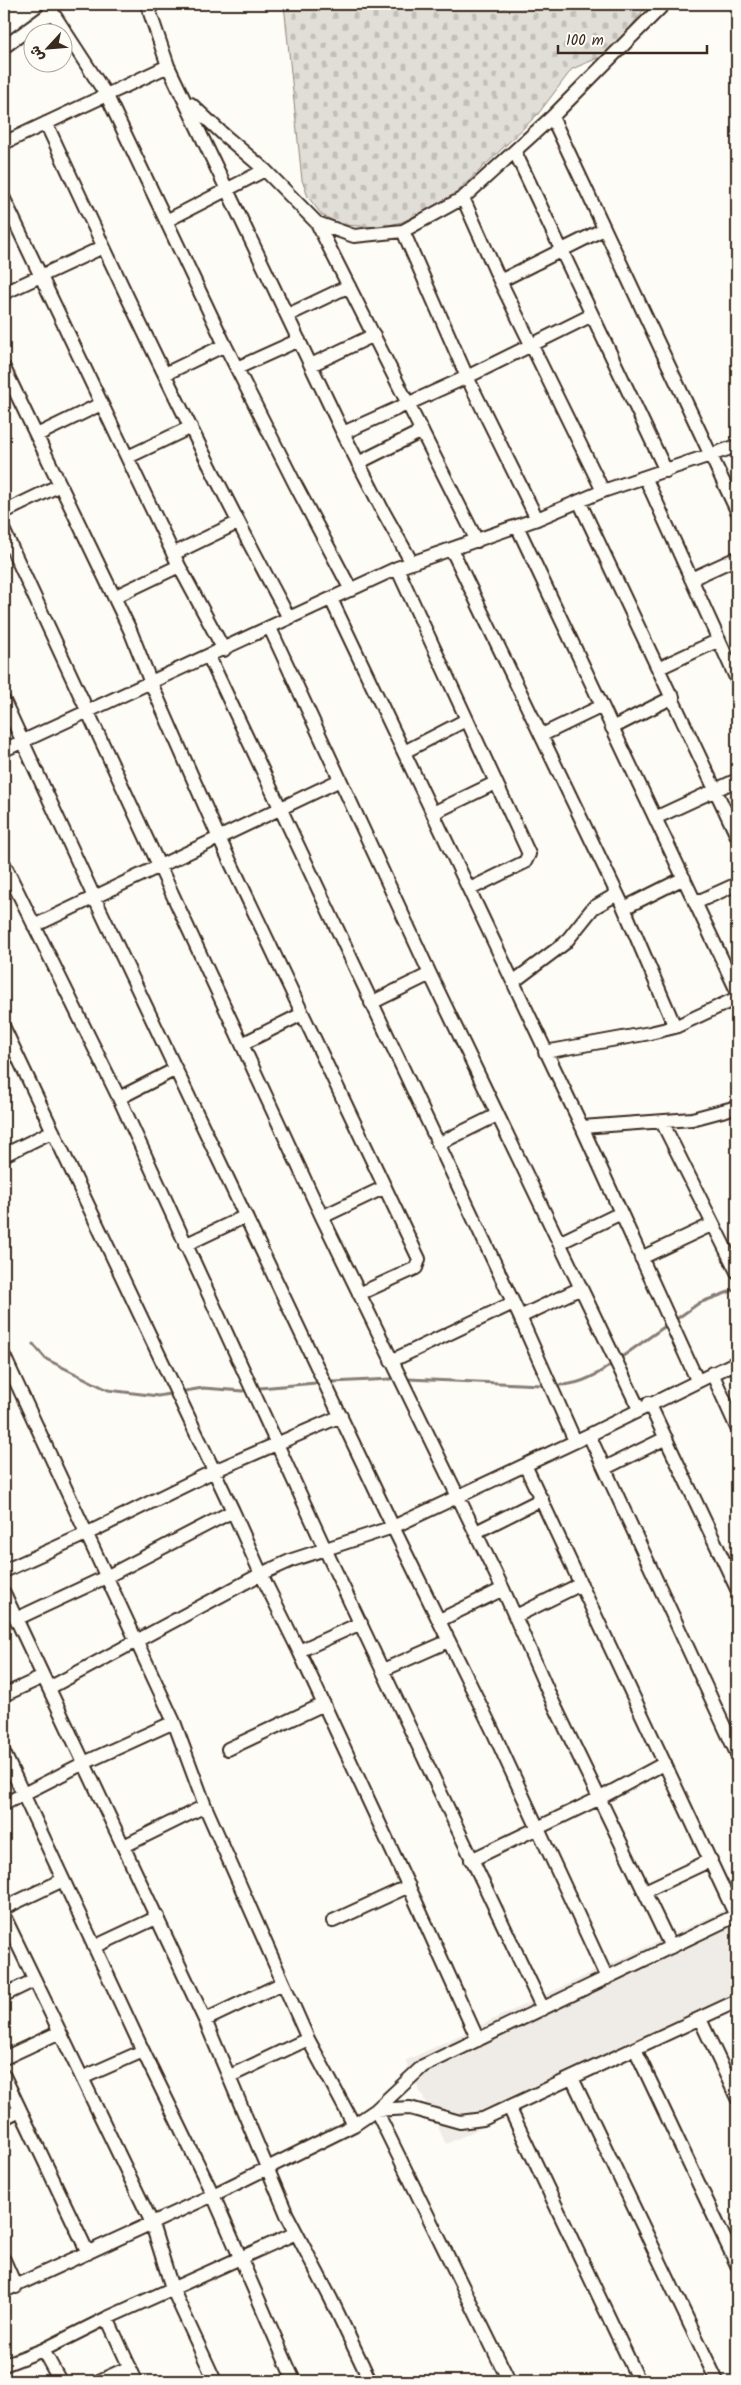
<svg xmlns="http://www.w3.org/2000/svg" width="741" height="2385" font-family="Kalam,'Playpen Sans Arabic',sans-serif">
	<style>
		.built { fill: #efece7 }
		.cemetery { fill: url(#cemetery-stones); stroke: #8e847a }
		.lines { fill: none; stroke-linecap: round; stroke-linejoin: round }
		.stream { stroke: #887d74; stroke-width: 3 }
		.minor-casing { stroke: #3b2a1e; stroke-width: 16 }
		.minor { stroke: #fdfcf7; stroke-width: 12 }
	</style>
	<defs>
		<pattern id="cemetery-stones" width="16" height="16" patternUnits="userSpaceOnUse" patternTransform="scale(1.25)"><rect width="16" height="16" fill="#e1ded7"/><path d="M2 7V4a2 2 0 0 1 4 0v3zM10 15v-3a2 2 0 0 1 4 0v3z" fill="#c2bfb8"/></pattern>
	</defs>
	<rect width="100%" height="100%" fill="#fdfcf7"/>
	<filter id="ink" filterUnits="userSpaceOnUse"><feTurbulence type="fractalNoise" baseFrequency=".02" numOctaves="2"/><feDisplacementMap in="SourceGraphic" scale="10" xChannelSelector="R" yChannelSelector="G"/><feConvolveMatrix kernelMatrix="1 2 1 2 8 2 1 2 1" color-interpolation-filters="sRGB"/></filter>
	<g filter="url(#ink)">
		<path class="built" d="M737 1904V2010L446 2144 405 2061Z"/>
		<path class="cemetery" d="M284 4H648L627 32 605 55 572 69 538 114 450 199 402 222 380 227 342 225 322 215 308 197 302 180Z"/>
		<g class="lines">
			<path class="stream" d="M678 1318 699 1303 737 1289
				M33 1344 46 1359 108 1390 158 1396 169 1394
				M623 1356 664 1327
				M408 1379 542 1385
				M333 1382 391 1379
				M559 1385C578 1385 594 1377 609 1366
				M260 1388 316 1383
				M185 1391 203 1388 243 1391"/>
			<g class="minor-casing">
				<path id="minor" d="M47 4 107 96 225 345 295 484 351 590
					M147 4 168 66 343 433 384 513 412 563
					M4 47 52 12
					M191 104 224 135 265 170 317 223 354 236 403 231 463 198 552 117 664 4
					M552 117 737 511
					M46 123C123 290 202 457 289 618
					M4 143 168 66
					M515 152 666 471
					M463 198 500 281 603 491
					M4 199 179 566 224 650
					M166 221 265 170
					M317 223 477 541
					M403 231 467 377 537 519
					M500 281 604 229
					M4 293 103 247
					M288 315 349 286
					M311 365 374 335
					M4 368 130 630 151 683 219 838 419 1259 416 1268 359 1294
					M237 368 299 340
					M165 374 225 345
					M343 433 467 377 592 315
					M37 435 101 404
					M128 457 191 427
					M358 463 422 431
					M645 477 737 680
					M579 501 737 836
					M4 512 60 485
					M517 526 737 991
					M4 531 322 1217 503 1589 550 1696 671 1947
					M452 550 624 908 675 1027
					M173 554 237 523
					M397 568 529 854 525 862 470 889
					M691 579 737 558
					M114 597 179 566
					M331 599 582 1127 697 1380
					M270 628 430 974 639 1409
					M209 657 520 1317 575 1441
					M659 668 719 640
					M4 701 94 897 393 1527 491 1727 607 1978
					M612 728 673 697
					M542 735 602 706
					M4 750 397 568 537 519 603 491 737 446
					M404 752 466 720
					M433 813 495 783
					M655 818 737 780
					M4 864 119 1098 325 1549 543 2009
					M695 903 737 884
					M624 908 684 878
					M34 926 340 780
					M513 982 565 943 593 908 617 894
					M371 1003 430 974
					M4 1028 233 1511 261 1574 299 1651 415 1900 478 2040
					M242 1044 302 1014
					M545 1052 650 1033 675 1027 737 998
					M119 1098 176 1069
					M662 1122 737 1272
					M582 1127 692 1119 737 1107
					M438 1144 497 1115
					M4 1155 53 1131
					M322 1217 385 1187
					M559 1243 621 1213
					M185 1245 246 1216
					M641 1258 713 1224
					M520 1317 581 1288
					M4 1356 174 1722 205 1806 308 2039 354 2125
					M391 1361 513 1303
					M712 1373 737 1428
					M649 1403 737 1589
					M589 1435 737 1754
					M525 1465 736 1916
					M605 1468 666 1438
					M476 1532 542 1499
					M4 1571 86 1534 214 1471 341 1416
					M4 1593 205 2020 287 2215 331 2299 370 2381
					M516 1616 581 1584
					M16 1619 106 1577 233 1511
					M440 1620 503 1589
					M299 1651 361 1623
					M383 1670 449 1641
					M49 1688 261 1574 292 1560 393 1527 589 1435 737 1362
					M4 1695 43 1677
					M228 1749 324 1704
					M4 1753 143 2051 213 2195 294 2381
					M4 1804 84 1763 174 1722
					M124 1846 205 1806
					M471 1860 600 1798 665 1763
					M645 1891 711 1860
					M4 1908 63 1880
					M4 1916 151 2221 172 2288 215 2381
					M333 1921 409 1886
					M94 1947 158 1917
					M4 1995 35 1980
					M700 2019 737 2098
					M205 2020 283 1983
					M635 2049 737 2265
					M4 2058 60 2032
					M4 2076 88 2253
					M230 2076 308 2039
					M82 2078 143 2051
					M572 2078 717 2381
					M509 2107 639 2381
					M4 2118 20 2110
					M4 2260 16 2287
					M4 2291 213 2195 354 2125 376 2110 423 2066 737 1915
					M107 2318 136 2381
					M43 2350 60 2381
					M4 2365 43 2350 107 2318 296 2233
					M99 2381 130 2367
					M509 2381 376 2110 410 2108 460 2122 483 2119 737 2001"/>
			</g>
			<use href="#minor" class="minor"/>
		</g>
	</g>
	<rect width="741" height="2385" fill="none" stroke="#fdfcf7" stroke-width="20"/>
	<rect x="10" y="10" width="721" height="2365" fill="none" stroke="#3b2a1e" stroke-width="2" filter="url(#ink)"/>
	<g transform="translate(48 48) rotate(244)"><circle r="24" fill="#fdfcf7" stroke="#afa8a0"/>
	<path d="M0-4L9 19L0 12L-9 19Z" fill="#3b2a1e"/>
	<text y="-8" font-size="14" font-weight="bold" text-anchor="middle" fill="#3b2a1e">ش</text>
	</g>
	<path d="M558 45v8h149v-8" fill="none" stroke="#3b2a1e" stroke-width="2.5"/>
	<text x="566" y="45" font-size="15" fill="#3b2a1e" stroke="#fdfcf7" stroke-width="4" paint-order="stroke">100 m</text>
</svg>
